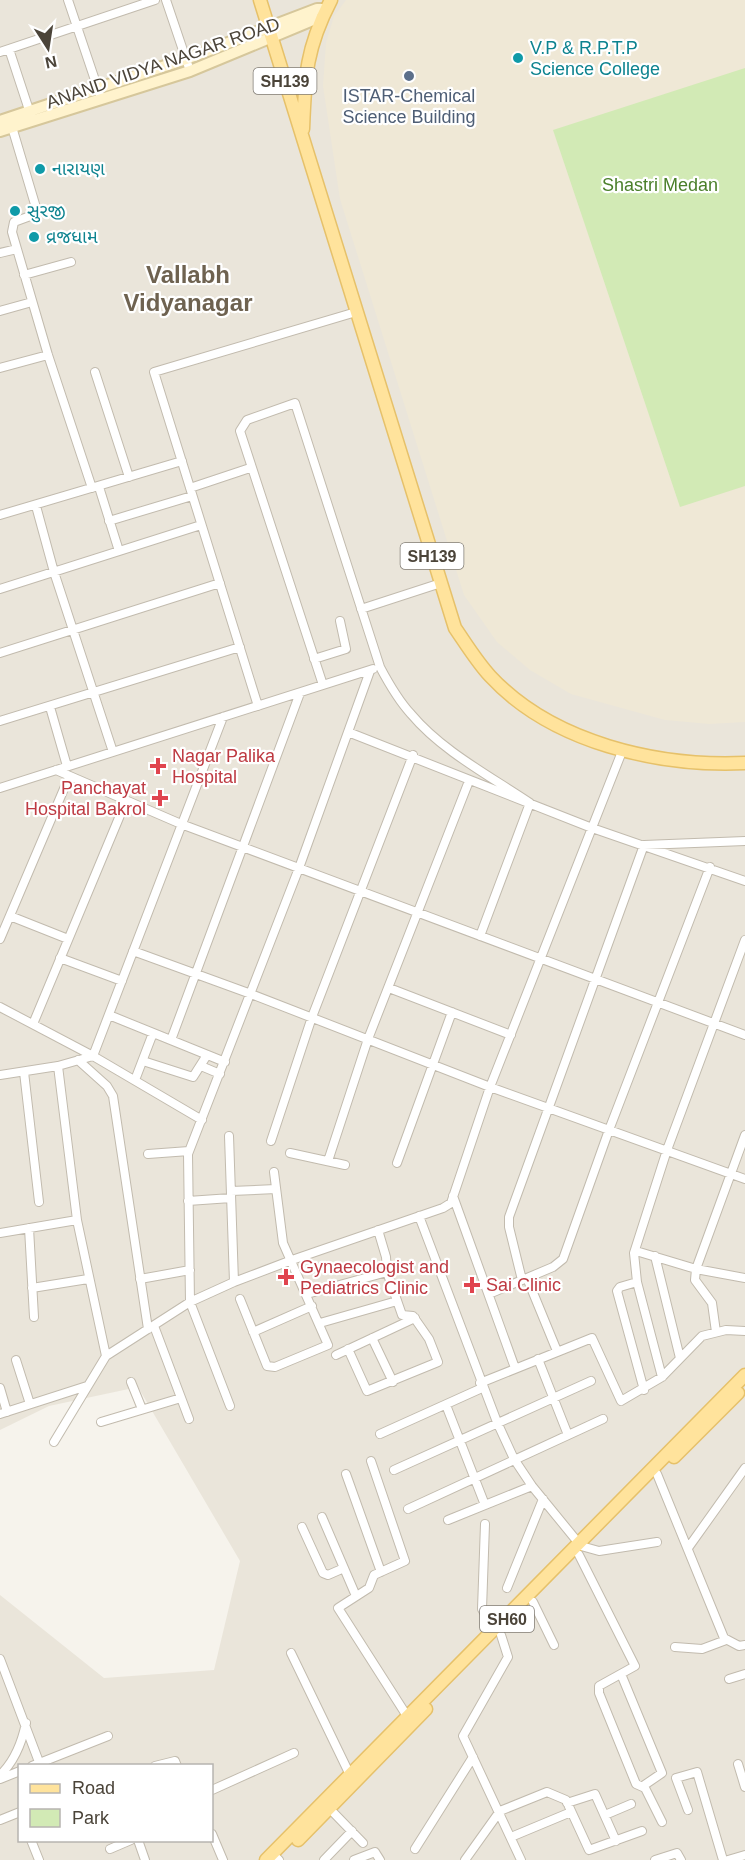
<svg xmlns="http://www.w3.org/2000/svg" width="745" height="1860" font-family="Arial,'Noto Sans Gujarati',sans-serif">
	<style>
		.residential { fill: #eae5da; fill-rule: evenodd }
		.education { fill: #efe8d6 }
		.green { fill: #d2eab5 }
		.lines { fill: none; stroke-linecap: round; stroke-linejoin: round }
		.street-casing { stroke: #c2bbae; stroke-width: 10 }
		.secondary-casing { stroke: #d6c79b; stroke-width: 14 }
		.primary-casing { stroke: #e6c16a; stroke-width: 15 }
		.street { stroke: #fff; stroke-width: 8 }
		.secondary { stroke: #fff3cd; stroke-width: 10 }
		.primary { stroke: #ffe39c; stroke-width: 12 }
		.culture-dot { fill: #0f9aa8; stroke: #fff; stroke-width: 2 }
		.service-dot { fill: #5c6f8a; stroke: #fff; stroke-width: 2 }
		.health-dot { fill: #e0444e; stroke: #fff; stroke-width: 2 }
		.labels { text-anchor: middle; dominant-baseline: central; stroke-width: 4.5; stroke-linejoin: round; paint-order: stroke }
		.shield { fill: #fff; stroke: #817c74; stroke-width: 1.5 }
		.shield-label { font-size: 16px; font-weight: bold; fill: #4b4439 }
		.culture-label { font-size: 18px; fill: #0d838f; stroke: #fff; text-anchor: start }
		.street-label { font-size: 18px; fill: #4b4439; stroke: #fff }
		.service-label { font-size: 18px; fill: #4e5e75; stroke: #fff }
		.park-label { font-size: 18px; fill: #4a7f2a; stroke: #fff }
		.health-label { font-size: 18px; fill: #be3a42; stroke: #fff; text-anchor: start }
		.district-label { font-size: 24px; font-weight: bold; fill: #6e6250; stroke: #fff }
	</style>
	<rect width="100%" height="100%" fill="#f6f3ec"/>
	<path class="residential" d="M0 0H745V1860H0V1595L104 1678 214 1670 240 1561 138 1387 49 1406 0 1430ZM20 1766H212V1840H20Z"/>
	<path class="education" d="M346 0H745V722L709 724 665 720 571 694 530 670 497 642 464 595 340 199 323 86 326 43 334 16Z"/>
	<path class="green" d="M745 68V486L680 507 553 130Z"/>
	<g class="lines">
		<g class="street-casing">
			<path id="street" d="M68 0 101 98
				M166 0 190 71
				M9 49 31 116
				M0 52 155 0
				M12 127 37 211 33 215 14 222 12 232 48 355 92 488
				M0 253 17 249
				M24 275 71 262
				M0 311 32 302
				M0 368 48 355
				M95 372 129 477
				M99 487 119 551
				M190 488 250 468
				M36 506 54 572 113 752
				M0 515 182 461
				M109 521 192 496
				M0 589 201 525
				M361 609 441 583
				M0 653 220 583
				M314 659 346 649 340 621
				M323 685 240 431 247 420 295 403 380 667C389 684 398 700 411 714 442 751 490 776 530 803L480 936
				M258 706 154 372 356 312
				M50 707 67 766
				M0 721 240 647
				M348 732 592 828 745 881
				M56 770 181 824 745 1035
				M0 788 373 669
				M10 916 68 939
				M0 939 69 777
				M133 951 251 994 490 1087 745 1179
				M60 958 122 981
				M389 988 511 1035
				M0 1007 93 1056 202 1120
				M109 1015 225 1062
				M33 1024 126 801
				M171 1040 300 693
				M93 1056 223 717
				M78 1060 107 1086 113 1096 148 1329
				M143 1061 193 1077 207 1055
				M58 1066 77 1220 106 1356
				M201 1066 220 1074
				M24 1072 39 1202
				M0 1075 58 1066 93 1056
				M135 1080 153 1033
				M229 1136 234 1282
				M271 1141 312 1017 413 755
				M290 1153 345 1165
				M148 1154 189 1151
				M328 1161 368 1039 469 781
				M397 1163 452 1012
				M231 1191 276 1189
				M453 1196 515 1368
				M188 1201 231 1198
				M419 1216 497 1422 514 1459 532 1486 581 1546 599 1551 657 1542
				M29 1228 34 1317
				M0 1233 77 1220
				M636 1251 696 1269 745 1278
				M655 1256 680 1358
				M527 1278 557 1351
				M140 1279 190 1270
				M522 1280 509 1227V1217L644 845 745 841
				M637 1282 620 1287 617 1291 644 1390
				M32 1288 88 1279
				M307 1294 387 1272
				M489 1294 553 1267 563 1259 609 1130 710 867
				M240 1299 267 1366 275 1367 328 1345 283 1243 274 1172
				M320 1323 397 1301
				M154 1326 189 1419
				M253 1332 312 1306
				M716 1332 712 1303 695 1280 696 1269 745 1135
				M372 1338 393 1382
				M348 1349 367 1391 438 1362 429 1339 413 1316 402 1315 401 1312 387 1272 386 1257 378 1230
				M336 1355 415 1318
				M538 1359 568 1435
				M16 1360 30 1404
				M662 1377 637 1282 634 1253 667 1150 745 940
				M131 1382 142 1409
				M480 1383 592 1338 621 1401 662 1377 702 1336 726 1330 745 1331
				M0 1388 7 1412
				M446 1405 485 1505
				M230 1406 190 1302 188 1154 299 868 370 671
				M0 1414 87 1386
				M101 1422 181 1398
				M380 1434 482 1388
				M54 1442 106 1356 190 1302 234 1282 292 1260 443 1208 451 1203 490 1087 623 749
				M371 1461 405 1561 374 1575 369 1588 338 1608 407 1716
				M394 1470 591 1381
				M346 1474 381 1572
				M657 1474 724 1638 739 1646 745 1645
				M408 1509 603 1419
				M322 1517 356 1596
				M448 1520 532 1486
				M485 1524 482 1609 495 1631
				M302 1527 323 1573 328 1575 344 1568
				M688 1548 745 1468
				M579 1555 635 1666 599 1686V1693L636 1784 645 1788 662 1822
				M507 1588 543 1499
				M533 1602 554 1645
				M501 1635 508 1657 463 1736 521 1860
				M675 1647 702 1649 726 1640
				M291 1653 350 1775
				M0 1659 39 1762
				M621 1674 662 1773 643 1786
				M729 1679 745 1674
				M738 1764 745 1787
				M32 1766 108 1736
				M155 1766 175 1761 177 1766
				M0 1775C14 1762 22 1742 26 1723
				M0 1779 20 1771
				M212 1790 294 1753
				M567 1803 595 1794 616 1841
				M329 1808 363 1843
				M688 1810 676 1778 697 1772 723 1860
				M605 1815 631 1804
				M0 1820 20 1812
				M212 1834 223 1860
				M511 1837 571 1812
				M31 1840 39 1860
				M138 1840 145 1860
				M110 1849 131 1840
				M415 1849 473 1757
				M278 1859 279 1860
				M324 1860 352 1831
				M354 1860 375 1852 380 1860
				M465 1860 500 1811 547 1792 566 1800 589 1850 642 1831
				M655 1860 677 1853 681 1860
				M728 1860 745 1855"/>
		</g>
		<g class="secondary-casing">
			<path id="secondary" d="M0 121 186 59 317 9H326
				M0 131 190 71 313 20 322 19"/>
		</g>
		<g class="primary-casing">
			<path id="primary" d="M260 0 455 628C466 644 477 662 490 676 552 743 658 767 745 763
				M303 129C305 76 306 48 331 0
				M674 1457 738 1393
				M298 1840 426 1709
				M266 1860 745 1375"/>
		</g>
		<use href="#street" class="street"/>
		<use href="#secondary" class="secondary"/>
		<use href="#primary" class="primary"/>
	</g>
	<g class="culture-dot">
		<circle cx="518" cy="58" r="6"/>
		<circle cx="40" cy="169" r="6"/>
		<circle cx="15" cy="211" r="6"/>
		<circle cx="34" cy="237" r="6"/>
	</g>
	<circle class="service-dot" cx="409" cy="76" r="6"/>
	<g class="health-dot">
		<path d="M155 757h6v6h6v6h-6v6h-6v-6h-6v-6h6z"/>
		<path d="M157 789h6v6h6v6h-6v6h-6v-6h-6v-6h6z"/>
		<path d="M283 1268h6v6h6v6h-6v6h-6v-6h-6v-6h6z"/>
		<path d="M469 1276h6v6h6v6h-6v6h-6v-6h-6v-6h6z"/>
	</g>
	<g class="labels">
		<g class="shield">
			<rect x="253.5" y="68" width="63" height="26" rx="4.5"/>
			<rect x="400.5" y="543" width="63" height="26" rx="4.5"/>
			<rect x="480" y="1606" width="54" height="26" rx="4.5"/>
		</g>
		<g class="shield-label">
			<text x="285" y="81">SH139</text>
			<text x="432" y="556">SH139</text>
			<text x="507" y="1619">SH60</text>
		</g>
		<g class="culture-label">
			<text x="530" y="48">V.P &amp; R.P.T.P<tspan x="530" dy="21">Science College</tspan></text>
			<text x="52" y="169">નારાયણ</text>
			<text x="27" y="211">સુરજી</text>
			<text x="46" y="237">વ્રજધામ</text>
		</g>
		<g class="street-label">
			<text transform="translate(163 63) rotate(-19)">ANAND VIDYA NAGAR ROAD</text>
		</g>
		<g class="service-label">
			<text x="409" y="96">ISTAR-Chemical<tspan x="409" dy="21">Science Building</tspan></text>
		</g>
		<g class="park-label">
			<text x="660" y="185">Shastri Medan</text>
		</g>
		<g class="health-label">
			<text x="172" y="756">Nagar Palika<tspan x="172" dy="21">Hospital</tspan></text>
			<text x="146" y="788" text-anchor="end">Panchayat<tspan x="146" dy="21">Hospital Bakrol</tspan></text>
			<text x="300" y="1267">Gynaecologist and<tspan x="300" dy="21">Pediatrics Clinic</tspan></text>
			<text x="486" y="1285">Sai Clinic</text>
		</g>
		<g class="district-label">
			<text x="188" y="274">Vallabh<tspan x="188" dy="28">Vidyanagar</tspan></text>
		</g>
	</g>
	<rect x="18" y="1764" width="195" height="78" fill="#ffffff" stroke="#b7b4b0" stroke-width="1.5"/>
	<rect x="30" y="1784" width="30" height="9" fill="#ffe39c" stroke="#b7b4b0" stroke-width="1.5"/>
	<text x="72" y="1794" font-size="18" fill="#4b4439">Road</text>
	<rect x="30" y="1809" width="30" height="18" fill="#d2eab5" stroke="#b7b4b0" stroke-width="1.5"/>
	<text x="72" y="1824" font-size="18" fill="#4b4439">Park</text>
	<g transform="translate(48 48) rotate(168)" stroke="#ffffff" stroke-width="4.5" paint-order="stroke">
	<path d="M0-4.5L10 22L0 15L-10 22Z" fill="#4b4439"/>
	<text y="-9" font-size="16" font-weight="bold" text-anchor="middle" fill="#4b4439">N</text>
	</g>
</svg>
